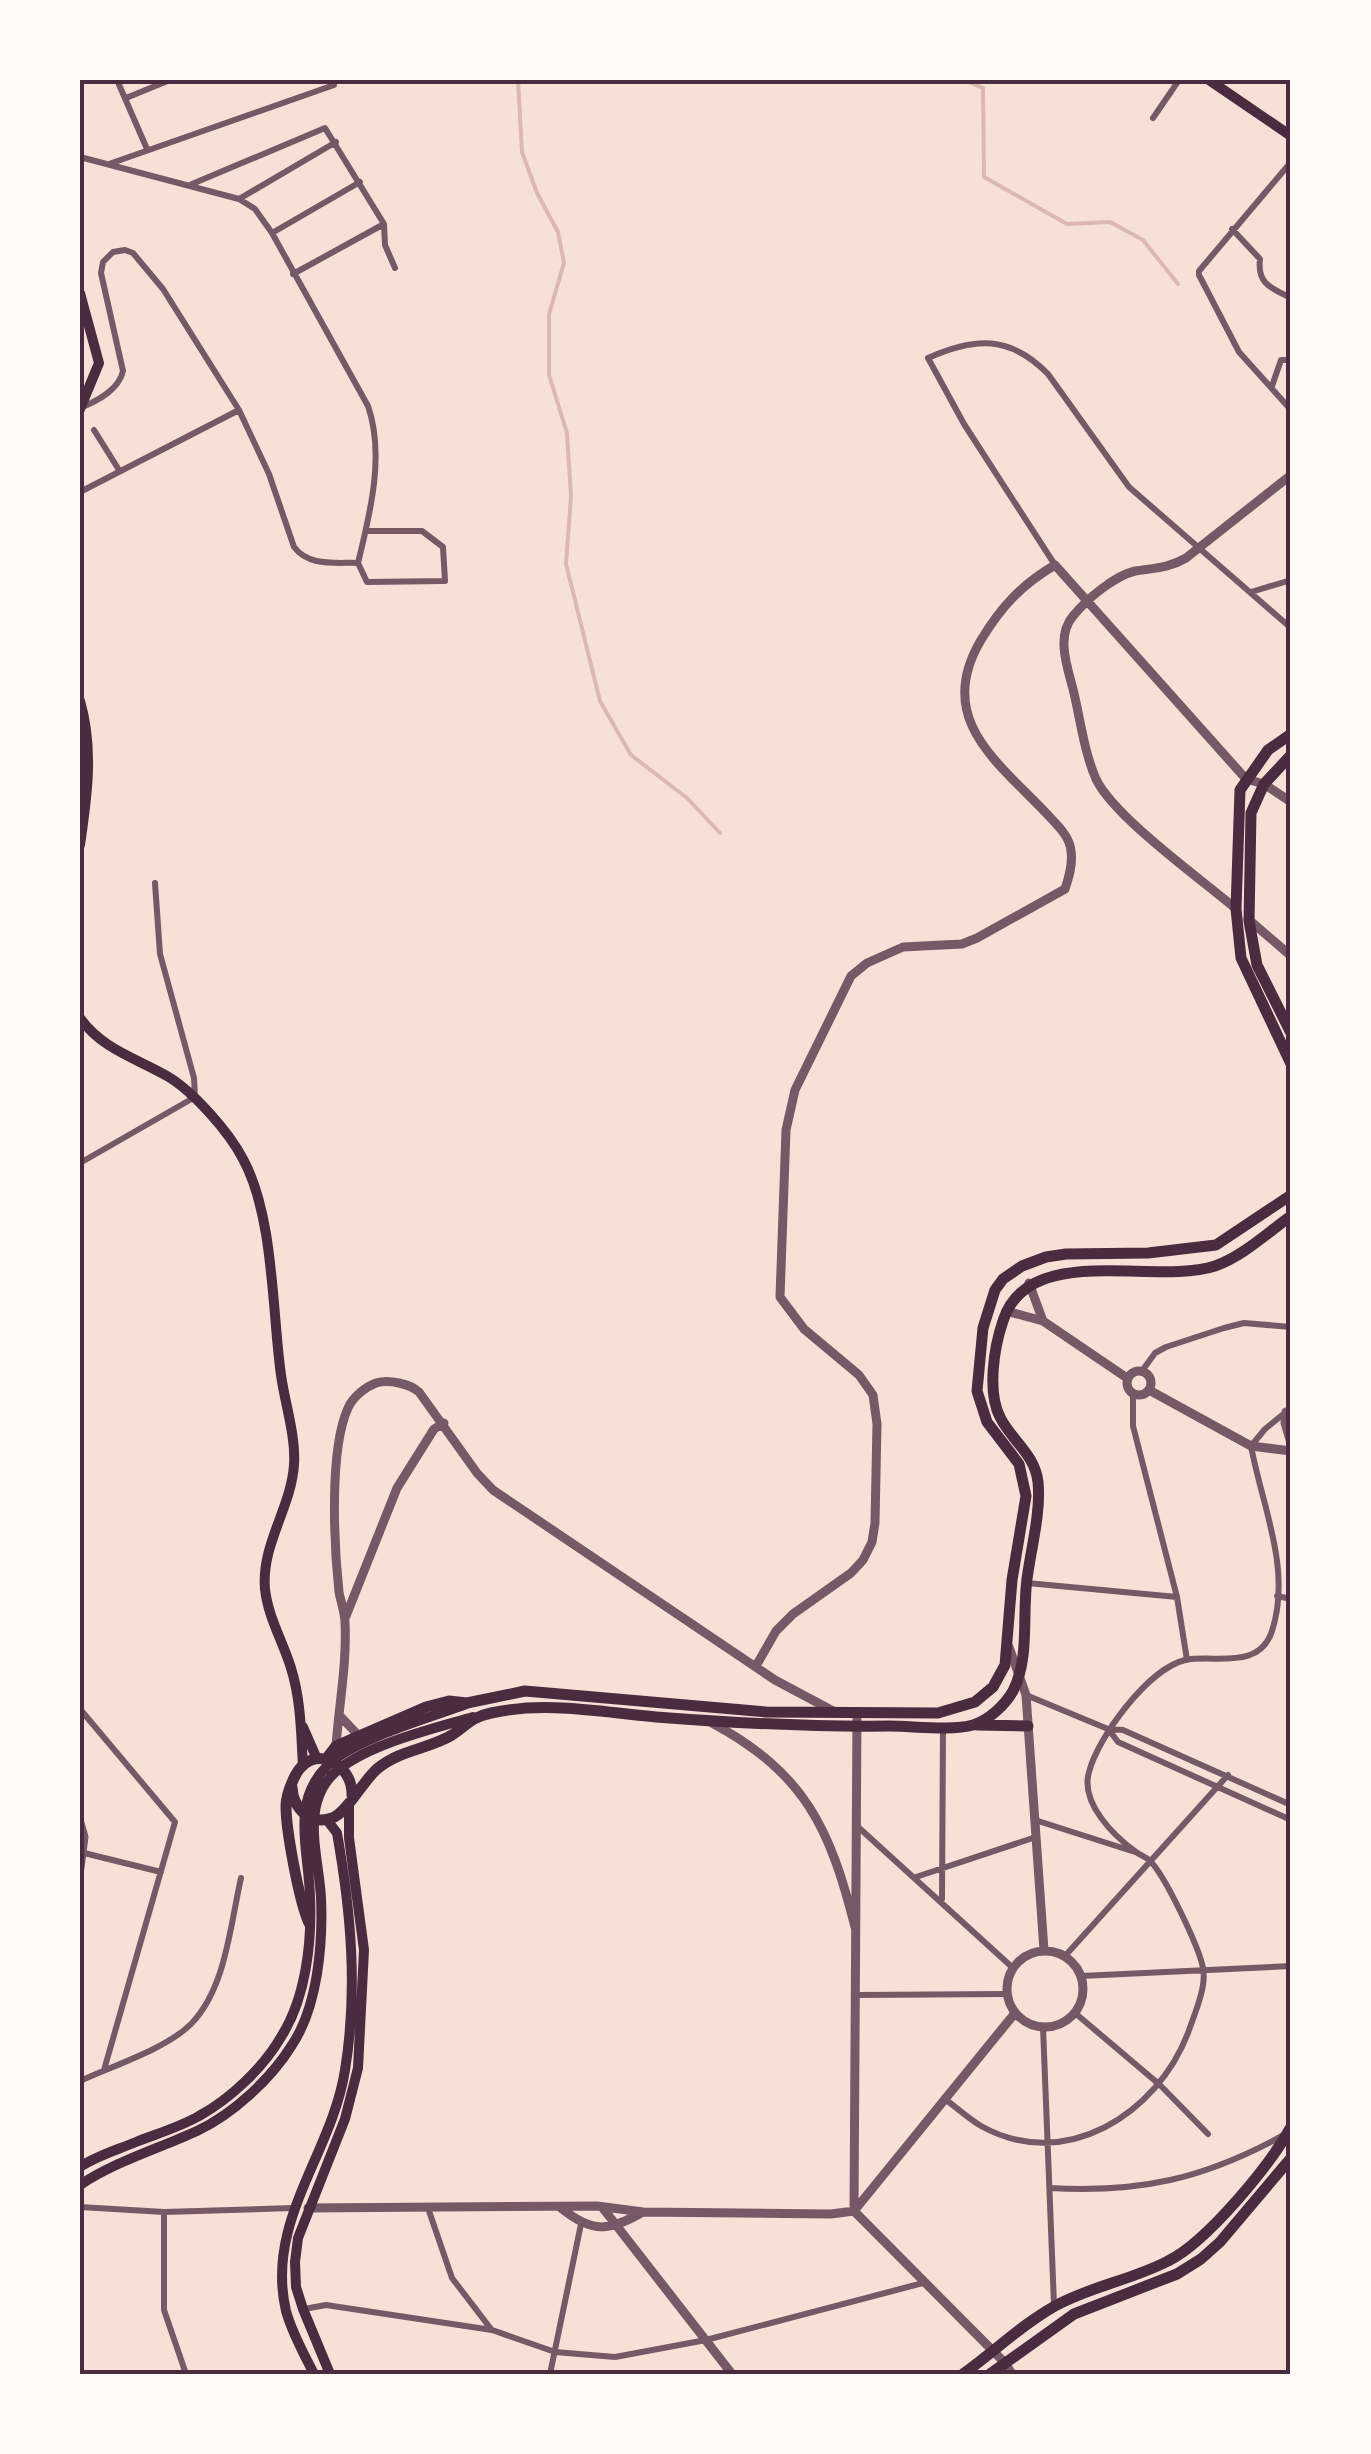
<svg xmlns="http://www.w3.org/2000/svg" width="1371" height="2454" font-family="'Roboto Condensed',sans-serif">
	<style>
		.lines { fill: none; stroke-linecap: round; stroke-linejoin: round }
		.stream { stroke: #dcb8b0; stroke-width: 4 }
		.minor { stroke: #755966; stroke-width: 6 }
		.tertiary { stroke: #755966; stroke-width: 9 }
		.secondary { stroke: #4a2c40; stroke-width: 10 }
		.primary { stroke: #4a2c40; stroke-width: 11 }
		.neatline { fill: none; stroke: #4a2c40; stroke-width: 4 }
	</style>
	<rect width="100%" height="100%" fill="#f7e1d7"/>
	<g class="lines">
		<path class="stream" d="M518 80 522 152 537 193 558 232 564 263 549 314V375L567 433 571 496 566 564 600 701 631 755 687 798 720 833
			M826 80H883
			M964 80 983 88 984 177 1067 224 1110 222 1143 240 1178 284"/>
		<path class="minor" d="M117 80 147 149
			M126 98 170 80
			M1153 118 1179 80
			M80 157 239 199 255 209 272 233 368 406C385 455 370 514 358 563
			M1291 162 1199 271V275L1239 352 1291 410
			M109 164 334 85
			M192 184 325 128 384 224 385 245 395 268
			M239 199 336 142
			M1232 229 1260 259C1257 284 1271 288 1291 298
			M272 233 360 182
			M293 274 384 224
			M1272 386 1281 360H1291
			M80 408C97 401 119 390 123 371L101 273 103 262 113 252 125 250 133 253 163 289 239 410 269 474 294 547C309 567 335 562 358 563
			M94 430 119 470
			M80 492 239 410
			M358 563 367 582 445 581 443 547 422 531H366
			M1055 565 964 424 928 358C975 337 1010 335 1048 374L1129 487 1291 628
			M1251 592 1291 580
			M80 1163 195 1097 194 1078 160 954 155 883
			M1142 1371 1155 1353 1166 1347 1224 1328 1244 1323 1291 1327
			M1133 1395V1426L1177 1597 1187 1660
			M1027 1583 1177 1597
			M1277 1596 1291 1599
			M1026 1695 1108 1729 1123 1730 1291 1805
			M80 1709 175 1822 104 2070
			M1109 1730 1118 1742 1291 1820
			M1035 1820 1135 1852
			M857 1826 1013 1968
			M84 1853 161 1872
			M916 1877 1036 1837
			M942 1899 943 1727
			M1065 1956 1228 1775
			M1081 1976 1291 1966
			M856 1995 1007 1994
			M1075 2013 1160 2085 1208 2134
			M1043 2027 1054 2305
			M80 2081C112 2066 166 2049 191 2024 226 1988 230 1926 241 1878
			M945 2099C957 2108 969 2119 981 2126 1065 2173 1157 2114 1188 2033 1194 2015 1207 1987 1203 1968 1199 1947 1164 1873 1149 1860 1146 1857 1140 1855 1136 1852 1114 1836 1080 1803 1089 1772 1098 1737 1148 1669 1185 1660 1214 1654 1259 1671 1272 1631 1292 1569 1262 1506 1251 1446L1265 1429 1291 1408
			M1050 2188C1140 2193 1203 2179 1282 2136
			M80 2207 164 2212 293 2208
			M428 2208 452 2278 491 2329
			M164 2212V2310L186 2374
			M304 2309 326 2305 492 2330 555 2352 615 2357 706 2340 923 2283
			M550 2374 581 2224"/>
		<path class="tertiary" d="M1236 909C1201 879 1114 817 1096 779 1084 752 1080 717 1073 689 1067 666 1056 636 1073 616 1087 599 1114 576 1135 571 1154 568 1169 568 1186 558L1291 475
			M1248 919 1291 956
			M1029 1283 1043 1321
			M1006 1311 1043 1321 1127 1378
			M1127 1383a12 12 0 1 1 24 0a12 12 0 1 1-24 0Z
			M1149 1390 1251 1446 1291 1451
			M1286 1412 1285 1423 1291 1443
			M346 1616 397 1488 434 1429 444 1423
			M1009 1647 1026 1695 1044 1950
			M756 1666 776 1631 793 1614 851 1573 863 1560 872 1542 875 1523 877 1424 873 1395 859 1375 804 1329 780 1297 786 1130 795 1090 851 976 867 963 903 947 962 944 977 938 1065 889C1069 877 1073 864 1071 851 1070 836 1056 824 1047 814 998 762 934 719 981 640 1001 607 1021 585 1055 565L1246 779 1264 784 1291 802
			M857 1714 854 2211 1005 2363 1012 2374
			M340 1716 358 1735
			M712 1723C805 1773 830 1828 855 1927
			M336 1746C339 1704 347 1664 345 1623 345 1612 341 1603 339 1592 334 1546 329 1450 348 1408 353 1397 365 1387 376 1383 389 1379 410 1384 419 1392L477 1473 493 1490 775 1680 835 1712
			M80 1823 84 1837 80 1868
			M1007 1989a38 38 0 1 1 76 0a38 38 0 1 1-76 0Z
			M602 2207 732 2374
			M308 2208 597 2206 643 2212 831 2214 854 2211
			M561 2208C593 2234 609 2231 643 2212
			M854 2211 1015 2013"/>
		<path class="secondary" d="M1209 80 1291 136
			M80 293 99 363 80 409
			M80 701C94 749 87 797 80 845
			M80 1018C102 1049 136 1058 167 1076 193 1091 229 1132 243 1159 274 1216 272 1311 281 1375 285 1404 296 1436 294 1465 291 1508 261 1545 265 1589 268 1617 283 1642 291 1668 301 1700 301 1733 303 1766
			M303 1727 317 1759
			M80 2167C96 2156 117 2150 136 2142 156 2134 180 2127 199 2116 230 2099 263 2068 281 2037 306 1998 312 1942 310 1897 309 1851 290 1803 327 1766 353 1739 430 1718 466 1704
			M80 2185C116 2161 158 2149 197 2131 233 2114 271 2079 292 2045 318 2006 323 1943 321 1898 319 1856 298 1801 339 1769 373 1743 432 1729 473 1717
			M314 2374C304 2354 292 2333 286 2311 265 2221 332 2154 345 2070 358 1990 351 1912 337 1833L327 1820
			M330 2374 303 2309 296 2287 295 2262 298 2238 345 2119 358 2068 364 1950 349 1838V1804"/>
		<path class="primary" d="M1291 734 1268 750 1240 790 1236 909 1241 958 1291 1064
			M1291 755 1264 784 1251 813 1249 921 1257 965 1291 1033
			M977 1725 1028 1726
			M326 1759 336 1746 426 1707 449 1701 467 1703 525 1691 766 1712 938 1713 975 1702 993 1687 1005 1665 1012 1580 1026 1496 1019 1464 987 1422 977 1391 983 1328 995 1290 1003 1279 1022 1266 1046 1257 1066 1254 1148 1253 1216 1245 1291 1195
			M292 1787C293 1808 310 1826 332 1818 346 1814 363 1781 377 1769 399 1750 429 1749 452 1735 467 1725 472 1717 491 1713 546 1701 600 1712 656 1717 734 1723 812 1727 890 1726 913 1726 952 1731 973 1725 989 1720 1005 1705 1013 1691 1030 1657 1022 1616 1027 1579 1031 1548 1041 1513 1038 1482 1035 1454 1011 1440 1000 1417 987 1392 994 1347 1003 1321 1028 1241 1154 1286 1215 1266 1243 1256 1267 1233 1291 1216
			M309 1923C299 1901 286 1830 286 1806 286 1797 291 1784 295 1776 312 1742 353 1763 352 1795
			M963 2374C994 2352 1021 2325 1055 2306 1091 2286 1132 2280 1168 2261 1207 2242 1270 2165 1291 2127
			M990 2374 1074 2314 1177 2274 1201 2259 1220 2242 1291 2158"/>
	</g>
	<rect width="1371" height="2454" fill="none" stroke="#fffaf5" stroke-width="165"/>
	<rect x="82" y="82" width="1206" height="2290" class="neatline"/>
</svg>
